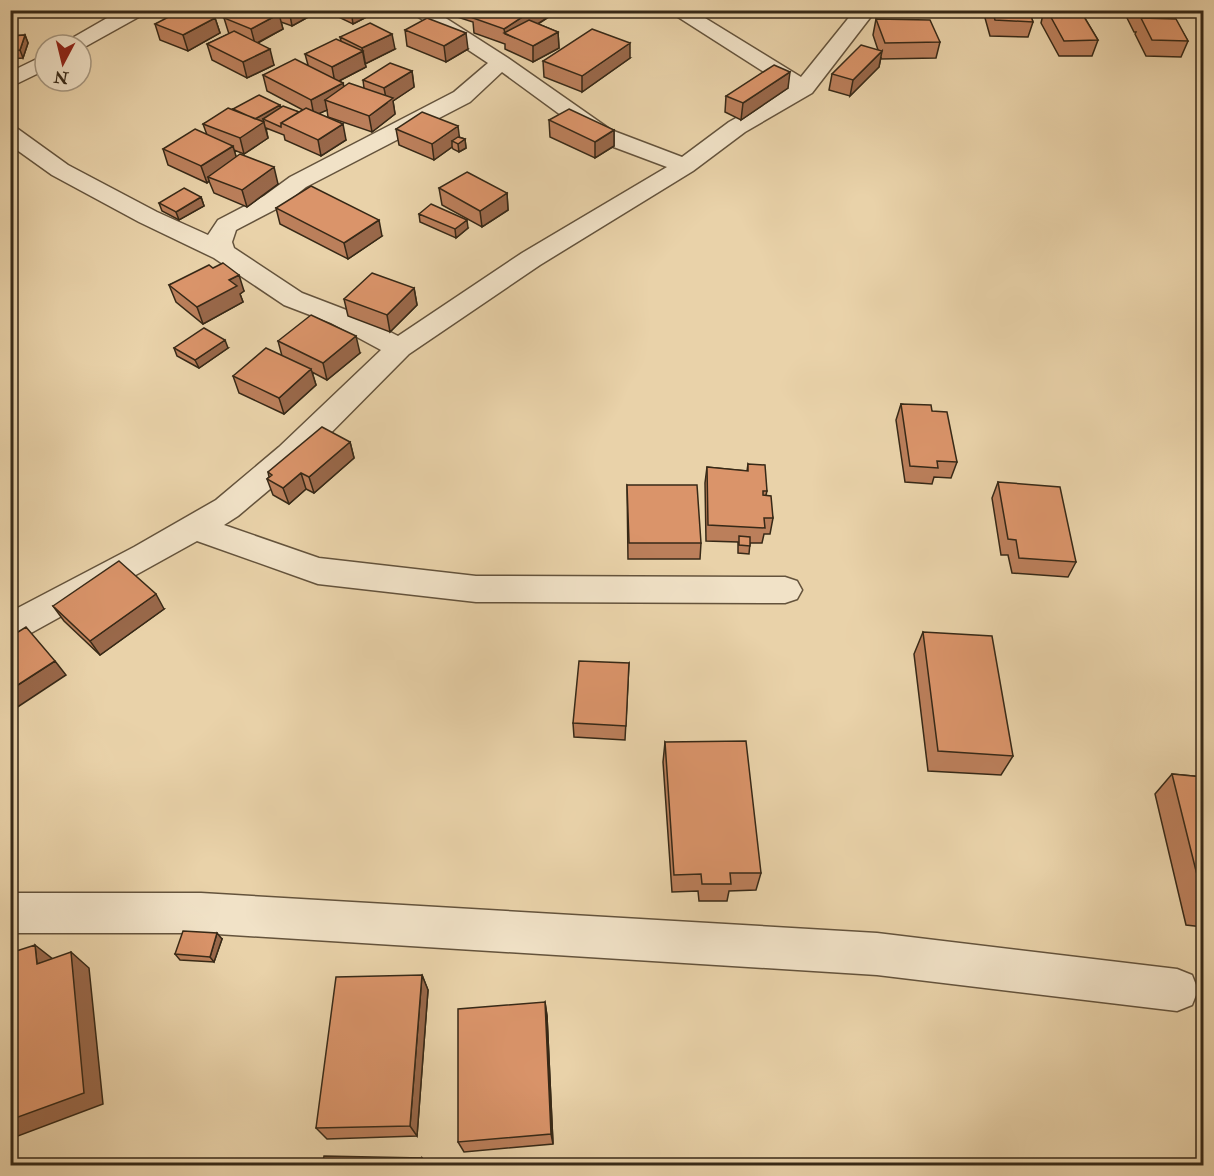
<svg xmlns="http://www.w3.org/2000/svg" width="1214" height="1176" font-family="'IM FELL Double Pica',serif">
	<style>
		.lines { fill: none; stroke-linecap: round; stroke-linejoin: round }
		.minor-casing { stroke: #64533c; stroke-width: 3 }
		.minor { fill: #f1e2c7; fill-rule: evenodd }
		.wall { fill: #bb7f5b; stroke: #372917; stroke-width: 1.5 }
		.shaded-wall { fill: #99684a; stroke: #372917; stroke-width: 1.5 }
		.building { fill: #da946a; stroke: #372917; stroke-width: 1.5 }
	</style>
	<rect width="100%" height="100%" fill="#e9d2a9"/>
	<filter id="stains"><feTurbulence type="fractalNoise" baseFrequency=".00333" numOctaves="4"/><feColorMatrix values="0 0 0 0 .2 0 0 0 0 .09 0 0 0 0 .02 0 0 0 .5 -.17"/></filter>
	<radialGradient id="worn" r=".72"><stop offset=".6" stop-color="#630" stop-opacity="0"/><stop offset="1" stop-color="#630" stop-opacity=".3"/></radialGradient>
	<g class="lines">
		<g class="minor-casing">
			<path id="minor" d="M121 10H147L144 14 81 49V45H64L67 41Z
				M408 10H433L508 58 611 130 682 157 729 122 789 88 667 10H692L801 77 855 10H876L812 93 745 132 693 171 540 265 409 354 301 463 238 516 224 525 319 558 476 576 785 577 797 581 802 590 797 599 785 603 476 602 318 584 197 541 22 638 10 642V612L134 547 216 500 279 447 381 350 331 323 284 305 214 258 139 222 52 175 10 145V127L18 129 68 165 157 212 208 235 218 220 264 196 290 177 454 92 488 63ZM502 72 595 140 667 167 522 253 398 336 349 311 302 293 234 248 232 242 236 230 282 206 306 187 470 102Z
				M45 55V70L10 87V72Z
				M10 893H201L877 933 1177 969 1192 975 1198 990 1192 1005 1177 1011 877 975 201 933H10Z"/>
		</g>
		<use href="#minor" class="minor"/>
	</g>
	<path class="wall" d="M239 10H318L319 11 292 26 281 22 283 29 258 43 274 65 247 78 212 60 207 44 229 34 224 18Z
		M329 10H380L353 24 330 13Z
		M454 10H554L555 13 538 24 558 32 559 48 533 62 505 49V44L474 33 473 22 454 16Z
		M601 10H618L611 14Z
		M987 10H1029L1033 22 1028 37 990 36 985 18Z
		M1044 10H1080L1098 40 1092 56H1059L1041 23Z
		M1126 10H1172L1176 16 1175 19 1188 41 1181 57 1146 56 1135 34 1136 32H1134L1125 14Z
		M189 14 215 18 220 33 188 51 160 40 155 24Z
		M876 19 940 42 936 58 881 59V57L879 67 850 96 829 90 832 74 878 50 873 35Z
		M405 30 468 49 446 62 407 46Z
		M25 35 28 43 23 58 10 59V36Z
		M340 37 395 49 365 64 366 67 339 81 343 83 344 87 364 88 363 80 412 71 414 87 393 101 395 114 372 132 328 117 327 110 319 113 346 140 321 156 285 140 284 135 266 128 268 138 244 154 234 150 236 157 278 184 247 207 214 193 209 181 207 183 168 165 163 149 207 135 203 124 234 110 233 109 281 107 299 112 303 110 267 91 263 75 308 65 305 54 341 41Z
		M630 58 582 92 544 77 543 61Z
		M788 88 741 120 725 112 726 96Z
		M549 120 614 130V146L595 158 550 137Z
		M396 129 459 137 465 139 466 148 459 152 453 149 452 147 434 160 399 145Z
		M439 188 507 193 508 210 482 227 442 205Z
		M201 197 204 206 179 220 162 211 159 203Z
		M276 208 382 236 348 259 280 224Z
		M419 214 468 228 456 238 420 222Z
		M213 268 244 291 240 294 243 302 203 324 176 302 169 285Z
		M414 288 417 305 390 332 348 316 344 299Z
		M278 341 360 353 327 380 312 372 316 385 284 414 239 393 233 376 282 356Z
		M174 348H228L199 368 177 356Z
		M901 404 932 411 957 462 951 478 934 477 932 484 905 482 896 420Z
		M350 442 354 458 314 493 306 489 289 504 273 495 267 479 269 477 268 472Z
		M748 464 767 491 766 495 773 518 770 534H764L762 543H750L749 554 738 553V542L706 541 705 483 707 467 747 471Z
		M998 482 1076 562 1068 577 1012 573 1008 555H1001L992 498Z
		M627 485 701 543 700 559H628Z
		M53 606 164 609 100 655 64 621Z
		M923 632 1013 756 1001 775 928 771 914 654Z
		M629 663 625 740 574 737 573 723Z
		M665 742 761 873 756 890 729 891 727 901H699L698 891 672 892 663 762Z
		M1172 774 1203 777V927L1186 925 1155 794Z
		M222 939 214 962 180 960 175 954Z
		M422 975 428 990 417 1136 327 1139 316 1128Z
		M545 1002 547 1016 553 1144 464 1152 458 1142Z"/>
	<path class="shaded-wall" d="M289 10H318L319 11 292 26Z
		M351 10H380L353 24Z
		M533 10H554L555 13 515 38 505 34 504 29Z
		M611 10H618L611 14Z
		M279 14 283 29 255 44 251 29Z
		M215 18 220 33 188 51 183 35Z
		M558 32 559 48 533 62V46Z
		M466 33 468 49 446 62 444 46Z
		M392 34 395 49 365 64 362 48Z
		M25 35 28 43 23 58 20 50Z
		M630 43V58L582 92V76Z
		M270 49 274 65 247 78 243 62Z
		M363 51 366 67 335 83 332 67Z
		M882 51 879 67 850 96 853 80Z
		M412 71 414 87 393 101 395 114 372 132 369 116 387 103 384 88Z
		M790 72 788 88 741 120 743 103Z
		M343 83 346 99 325 100 327 110 314 116 311 100Z
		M280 105 282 113 263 119 268 138 244 154 240 138 255 119Z
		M343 124 346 140 321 156 318 140Z
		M458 126 460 142 452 141V147L434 160 432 144Z
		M614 130V146L595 158V142Z
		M465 139 466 148 459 152 458 144Z
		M233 146 238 163 208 177 209 181 207 183 201 166Z
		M274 167 278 184 247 207 242 190Z
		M507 193 508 210 482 227 480 211Z
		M201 197 204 206 179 220 176 212Z
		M379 220 382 236 348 259 344 243Z
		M467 220 468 228 456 238 455 229Z
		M239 275 244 291 240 294 243 302 203 324 197 307 229 280Z
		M414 288 417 305 390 332 387 315Z
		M356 336 360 353 327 380 323 363Z
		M225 340 228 348 199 368 195 360Z
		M311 369 316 385 284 414 279 398Z
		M350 442 354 458 314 493 309 477Z
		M301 473 306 489 289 504 283 488Z
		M156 594 164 609 100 655 90 641Z
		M55 661 66 675 10 712V690Z
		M217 933 222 939 214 962 210 957Z
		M35 945 54 960 37 964Z
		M71 952 89 968 103 1104 10 1139V1120Z
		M422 975 428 990 417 1136 410 1126Z
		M545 1002 547 1016 553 1144 551 1134Z
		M422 1158 427 1166H421Z"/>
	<path class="building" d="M197 10 215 18 183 35 155 24 180 11 189 14Z
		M239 10H271L279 14 251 29 224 18Z
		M484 10H533L504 29 473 18Z
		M992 10H1029L1033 22 995 20Z
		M1047 10H1080L1098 40 1064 41Z
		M1137 10H1172L1176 16H1140Z
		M427 18 466 33 444 46 405 30Z
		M1141 18 1176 19 1188 41 1152 40Z
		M876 19 930 20 940 42 885 43Z
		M529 20 558 32 533 46 504 33Z
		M370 23 392 34 362 48 340 37Z
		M592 29 630 43 582 76 543 61Z
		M234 31 270 49 243 62 207 44Z
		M25 35 20 50 10 51V36Z
		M336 39 363 51 332 67 305 54Z
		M861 45 882 51 853 80 832 74Z
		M295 59 343 83 311 100 263 75Z
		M390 63 412 71 384 88 363 80Z
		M774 65 790 72 743 103 726 96Z
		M349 83 393 98 369 116 325 100Z
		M259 95 280 105 255 119 233 109Z
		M283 106 299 112 281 123V127L263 119Z
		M228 108 264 122 240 138 203 124Z
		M306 108 343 124 318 140 281 123Z
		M569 109 614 130 595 142 549 120Z
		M422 112 458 126 432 144 396 129Z
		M195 129 233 146 201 166 163 149Z
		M458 137 465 139 458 144 452 141Z
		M240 154 274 167 242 190 208 177Z
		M467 172 507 193 480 211 439 188Z
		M311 186 379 220 344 243 276 208Z
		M184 188 201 197 176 212 159 203Z
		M431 204 467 220 455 229 419 214Z
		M223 263 239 275 229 280 237 286 197 307 169 285 209 265 213 268Z
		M372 273 414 288 387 315 344 299Z
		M311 315 356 336 323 363 278 341Z
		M204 328 225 340 195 360 174 348Z
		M266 348 311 369 279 398 233 376Z
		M901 404 931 405 932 411 947 412 957 462 937 461 938 468 910 466Z
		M322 427 350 442 309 477 301 473 283 488 267 479 272 475 268 472Z
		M748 464 765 465 767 491H763V495L771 496 773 518H764L765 528 708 525 707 467 748 471Z
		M998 482 1060 487 1076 562 1019 558 1016 540 1008 539Z
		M627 485H697L701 543H629Z
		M739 536 750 537V546L739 545Z
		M119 561 156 594 90 641 53 606Z
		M26 627 55 661 10 690V637Z
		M923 632 992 636 1013 756 938 751Z
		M579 661 629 663 626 726 573 723Z
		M746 741 761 873H730L731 884H702L701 874 674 875 665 742Z
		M1172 774 1203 777V899Z
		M183 931 217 933 210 957 175 954Z
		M35 945 37 964 71 952 84 1093 10 1120V953Z
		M422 975 410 1126 316 1128 336 977Z
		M545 1002 551 1134 458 1142V1009Z
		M324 1156 422 1158 421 1166H322Z
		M556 1161V1166H440V1162Z"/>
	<rect width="1214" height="1176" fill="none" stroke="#e9d2a9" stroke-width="36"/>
	<rect x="12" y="12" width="1190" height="1152" fill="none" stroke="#372917" stroke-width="3"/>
	<rect x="18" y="18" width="1178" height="1140" fill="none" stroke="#372917" stroke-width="1.5"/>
	<g transform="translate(63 63) rotate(187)"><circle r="28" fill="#f1e2c7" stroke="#a79881" stroke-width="1.5"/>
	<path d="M0-4.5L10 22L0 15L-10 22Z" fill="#8f2418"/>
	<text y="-9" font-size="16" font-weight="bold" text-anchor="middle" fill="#372917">N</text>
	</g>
	<rect width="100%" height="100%" filter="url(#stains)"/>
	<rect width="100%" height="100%" fill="url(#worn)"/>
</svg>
